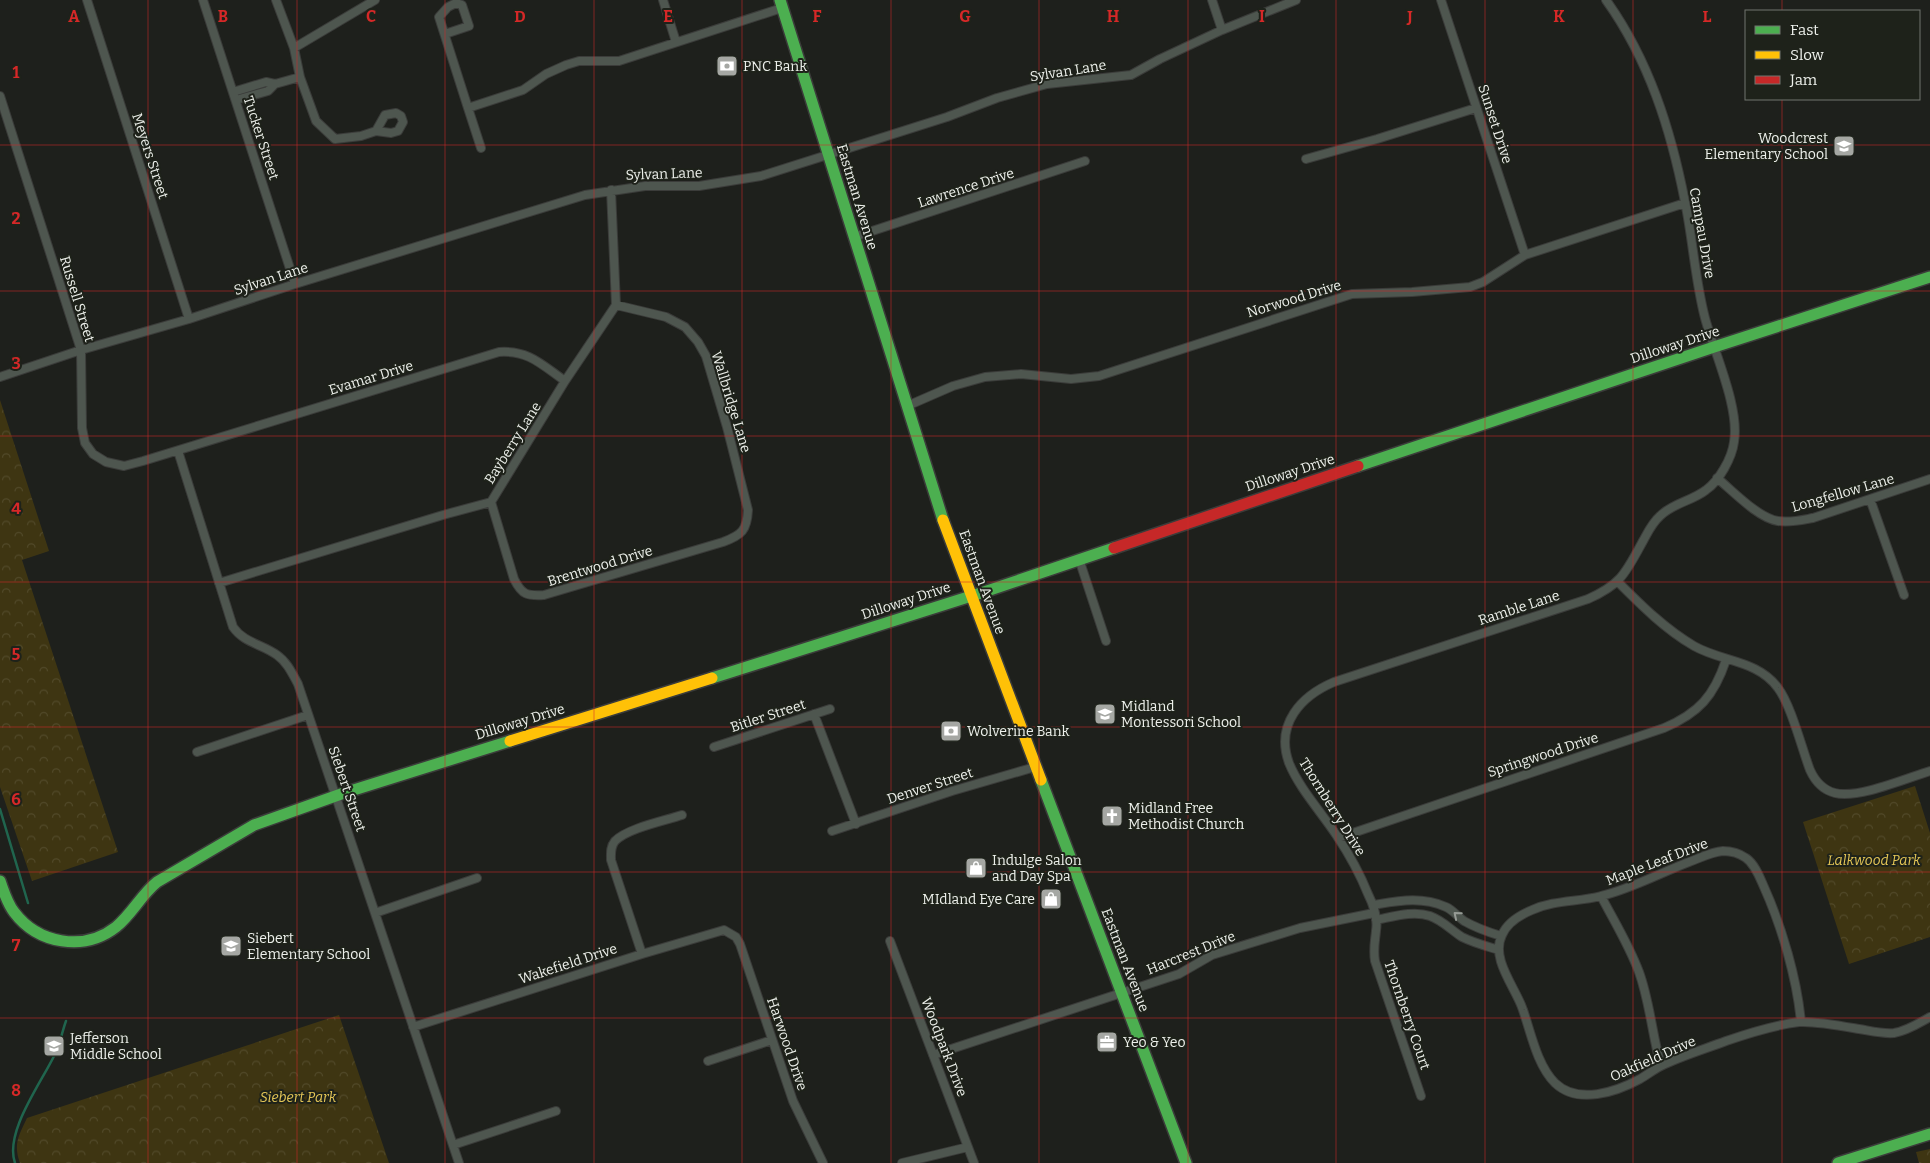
<svg xmlns="http://www.w3.org/2000/svg" width="1930" height="1163" font-family="Bitter,serif">
	<style>
		.forest { fill: url(#forest-crowns) }
		.lines { fill: none; stroke-linecap: round; stroke-linejoin: round }
		.stream { stroke: #20654e; stroke-width: 2.5 }
		.street-casing { stroke: #3b3c3a; stroke-width: 10 }
		.fast-casing { stroke: #3b3c3a; stroke-width: 14 }
		.slow-casing { stroke: #3b3c3a; stroke-width: 14 }
		.jam-casing { stroke: #3b3c3a; stroke-width: 14 }
		.street { stroke: #4e564f; stroke-width: 8 }
		.fast { stroke: #4caf50; stroke-width: 11 }
		.slow { stroke: #ffc107; stroke-width: 11 }
		.jam { stroke: #c62828; stroke-width: 11 }
		.oneway { stroke: #969b95 }
		.grid { fill: none; stroke: #d62828; stroke-width: 1; stroke-opacity: 0.55 }
		.labels { text-anchor: middle; dominant-baseline: central; stroke-width: 4; stroke-linejoin: round; paint-order: stroke }
		.poi-label { font-size: 14px; fill: #edf0eb; stroke: #1e221a; text-anchor: start }
		.street-label { font-size: 14px; fill: #edf0eb; stroke: #1e221a }
		.park-label { font-size: 14px; font-style: italic; fill: #e4c656; stroke: #1e221a }
		.grid-label { font-size: 16px; text-anchor: middle; font-weight: bold; fill: #d62828; stroke: #1e221a; stroke-width: 4; stroke-linejoin: round; paint-order: stroke }
	</style>
	<defs>
		<pattern id="forest-crowns" width="20" height="18" patternUnits="userSpaceOnUse" patternTransform="scale(1.25)"><rect width="20" height="18" fill="#3e3512"/><path d="M2 6a3 3 0 1 1 6 0M12 15a3 3 0 1 1 6 0" fill="none" stroke="#514929"/></pattern>
	</defs>
	<rect width="100%" height="100%" fill="#1e201c"/>
	<path class="forest" d="M0 400 49 551 22 560 118 852 32 881 0 787Z
		M1915 786 1930 833V937L1849 964 1803 822Z
		M339 1015 389 1163H20C13 1144 19 1135 27 1118Z
		M1930 1149V1163H1919L1916 1152Z"/>
	<g class="lines">
		<path class="stream" d="M0 809 28 903
			M15 1163C4 1132 42 1082 55 1054 60 1044 62 1032 66 1021"/>
		<g class="street-casing">
			<path id="street" d="M87 0 189 319
				M203 0 295 284
				M276 0 294 48 300 77 316 121 335 139 361 136 376 131 391 133 398 131 403 122 401 116 396 113 385 115 376 131
				M663 0 676 42
				M1212 0 1222 30
				M1441 0 1525 255
				M445 34 469 26 462 5 456 3 448 7 439 17 468 108 523 90 546 74 566 65 579 61H619L782 8
				M294 48 375 0
				M233 92 266 82 275 84 300 77
				M0 96 81 350 82 428 85 443 93 454 106 462 124 466 143 461 499 352C529 350 542 365 565 381
				M236 100 268 91 275 84
				M468 108 481 148
				M1306 159 1377 139 1476 108
				M854 237 1085 161
				M0 377 81 350 189 319 295 284 585 195 645 186H699L761 176 947 117 997 98 1047 84 1131 75 1160 59 1222 30 1296 0
				M907 406 953 386 985 377 1021 374 1071 379 1099 376 1352 294 1412 292 1470 287 1483 282 1525 255 1685 203
				M178 451 233 627C244 643 262 644 277 655 287 662 292 673 298 684L459 1163
				M1717 478C1733 491 1758 518 1778 521 1790 523 1802 520 1813 518L1930 479
				M1870 499 1904 595
				M491 502 514 579C522 595 527 596 544 595L723 542C742 535 747 530 748 510L727 427 706 356 698 342 685 327 666 317 616 305
				M1079 559 1106 641
				M1618 582C1642 606 1665 629 1694 646 1722 662 1758 660 1778 688 1791 705 1802 749 1810 770 1815 781 1823 790 1835 793 1858 799 1907 778 1930 771
				M219 583 443 515 491 502 565 381 616 305 611 190
				M814 714 856 824
				M714 747 830 709
				M197 752 308 715
				M832 831 952 791 1035 767
				M1338 838 1664 728C1699 713 1714 696 1726 660
				M1601 896C1614 921 1629 945 1639 972 1650 1002 1652 1035 1661 1066
				M1373 905C1398 901 1421 896 1446 907 1453 910 1458 917 1464 921 1476 928 1488 932 1501 936
				M375 913 477 878
				M1376 920C1392 917 1413 910 1430 916 1442 920 1451 930 1462 937 1474 943 1486 946 1499 950
				M890 941 974 1163
				M642 954 611 860C611 854 610 847 615 841 628 828 664 821 682 815
				M1801 1022C1797 979 1782 927 1764 887 1760 878 1755 864 1746 858 1739 853 1731 851 1723 851 1711 852 1700 858 1689 862 1660 873 1631 889 1601 896 1578 902 1554 900 1532 910 1520 915 1507 923 1502 935 1490 959 1516 988 1523 1010 1531 1033 1537 1065 1555 1083 1578 1105 1616 1092 1640 1079 1647 1075 1653 1070 1661 1066 1681 1056 1705 1049 1726 1041 1749 1033 1775 1025 1799 1022 1816 1021 1842 1026 1859 1029 1871 1031 1882 1034 1894 1033 1907 1031 1919 1023 1930 1017
				M413 1027 642 954 724 930 736 937 740 944 793 1101 823 1163
				M933 1055 1179 974 1212 955 1300 928 1374 913
				M708 1061 772 1040
				M1421 1096 1375 961C1373 949 1375 942 1376 931 1378 919 1373 904 1368 894 1360 874 1349 854 1337 836 1322 813 1299 788 1289 763 1275 724 1301 696 1334 682L1588 599C1622 584 1626 572 1643 541 1648 532 1652 523 1660 516 1673 503 1692 501 1706 490 1719 481 1732 458 1734 442 1740 408 1714 352 1705 318 1695 280 1693 240 1685 202 1671 130 1649 60 1606 0
				M453 1145 556 1111
				M902 1163 968 1147"/>
		</g>
		<g class="fast-casing">
			<path id="fast" d="M780 0 943 520
				M1358 466 1714 347 1930 277
				M712 678 984 592 1114 548
				M1041 780 1186 1163
				M0 881C4 892 7 903 14 912 38 944 84 952 116 927 132 914 141 895 157 882L254 825 344 793 510 741
				M1838 1163 1930 1134"/>
		</g>
		<g class="slow-casing">
			<path id="slow" d="M943 520 1041 780
				M510 741 712 678"/>
		</g>
		<g class="jam-casing">
			<path id="jam" d="M1114 548 1358 466"/>
		</g>
		<use href="#street" class="street"/>
		<use href="#fast" class="fast"/>
		<use href="#slow" class="slow"/>
		<use href="#jam" class="jam"/>
	</g>
	<defs><path id="oneway-chevron" d="M-2-3.5L2.5 0L-2 3.5" fill="none" stroke-width="1.6" stroke-linecap="round" stroke-linejoin="round" transform="scale(1.25)"/></defs>
	<use class="oneway" href="#oneway-chevron" transform="translate(1457 915) rotate(-140)"/>
	<path class="grid" d="M148 0V1163M297 0V1163M445 0V1163M594 0V1163M742 0V1163M891 0V1163M1039 0V1163M1188 0V1163M1336 0V1163M1485 0V1163M1633 0V1163M1782 0V11M1782 99V1163M0 145H1930M0 291H1930M0 436H1930M0 582H1930M0 727H1930M0 872H1930M0 1018H1930"/>
	<defs>
		<g id="bank-square" transform="scale(1.125)"><rect x="-9" y="-9" width="18" height="18" rx="4" fill="#a5a7a3" stroke="#1e221a"/><path d="M-6-4H6V4H-6ZM0-2.3a2.3 2.3 0 1 0 0 4.6a2.3 2.3 0 1 0 0-4.6Z" fill="#fff"/></g>
		<g id="school-square" transform="scale(1.125)"><rect x="-9" y="-9" width="18" height="18" rx="4" fill="#a5a7a3" stroke="#1e221a"/><path d="M0-5L7-2L0 1L-7-2ZM-4 1L0 2.5L4 1V4Q0 6-4 4Z" fill="#fff"/></g>
		<g id="church-square" transform="scale(1.125)"><rect x="-9" y="-9" width="18" height="18" rx="4" fill="#a5a7a3" stroke="#1e221a"/><path d="M-1.2-6h2.4v3.5h3.3v2.4h-3.3V6h-2.4V-.1h-3.3v-2.4h3.3Z" fill="#fff"/></g>
		<g id="shop-square" transform="scale(1.125)"><rect x="-9" y="-9" width="18" height="18" rx="4" fill="#a5a7a3" stroke="#1e221a"/><path d="M-5-2.5h2.3a2.7 3.5 0 0 1 5.4 0H5L5.5 6h-11ZM-1.5-2.5h3a1.5 2.3 0 0 0-3 0Z" fill="#fff"/></g>
		<g id="office-square" transform="scale(1.125)"><rect x="-9" y="-9" width="18" height="18" rx="4" fill="#a5a7a3" stroke="#1e221a"/><path d="M-6-3h4V-5.5h4V-3h4V5H-6ZM-1-4.5V-3h2v-1.5ZM-6 0V1H6V0Z" fill="#fff"/></g>
	</defs>
	<g fill-rule="evenodd">
		<use href="#bank-square" x="727" y="66"/>
		<use href="#school-square" x="1844" y="146"/>
		<use href="#school-square" x="1105" y="714"/>
		<use href="#bank-square" x="951" y="731"/>
		<use href="#church-square" x="1112" y="816"/>
		<use href="#shop-square" x="976" y="868"/>
		<use href="#shop-square" x="1051" y="899"/>
		<use href="#school-square" x="231" y="946"/>
		<use href="#office-square" x="1107" y="1042"/>
		<use href="#school-square" x="54" y="1046"/>
	</g>
	<g class="labels">
		<g class="poi-label">
			<text x="743" y="66">PNC Bank</text>
			<text x="1828" y="138" text-anchor="end">Woodcrest<tspan x="1828" dy="16">Elementary School</tspan></text>
			<text x="1121" y="706">Midland<tspan x="1121" dy="16">Montessori School</tspan></text>
			<text x="967" y="731">Wolverine Bank</text>
			<text x="1128" y="808">Midland Free<tspan x="1128" dy="16">Methodist Church</tspan></text>
			<text x="992" y="860">Indulge Salon<tspan x="992" dy="16">and Day Spa</tspan></text>
			<text x="1035" y="899" text-anchor="end">MIdland Eye Care</text>
			<text x="247" y="938">Siebert<tspan x="247" dy="16">Elementary School</tspan></text>
			<text x="70" y="1038">Jefferson<tspan x="70" dy="16">Middle School</tspan></text>
			<text x="1123" y="1042">Yeo &amp; Yeo</text>
		</g>
		<g class="street-label">
			<text transform="translate(1068 71) rotate(-9)">Sylvan Lane</text>
			<text transform="translate(1495 124) rotate(72)">Sunset Drive</text>
			<text transform="translate(261 138) rotate(72)">Tucker Street</text>
			<text transform="translate(150 156) rotate(72)">Meyers Street</text>
			<text transform="translate(664 174) rotate(-2)">Sylvan Lane</text>
			<text transform="translate(966 188) rotate(-18)">Lawrence Drive</text>
			<text transform="translate(857 197) rotate(73)">Eastman Avenue</text>
			<text transform="translate(1702 233) rotate(80)">Campau Drive</text>
			<text transform="translate(271 279) rotate(-18)">Sylvan Lane</text>
			<text transform="translate(77 299) rotate(73)">Russell Street</text>
			<text transform="translate(1294 299) rotate(-17)">Norwood Drive</text>
			<text transform="translate(1675 345) rotate(-18)">Dilloway Drive</text>
			<text transform="translate(371 378) rotate(-17)">Evamar Drive</text>
			<text transform="translate(731 402) rotate(73)">Wallbridge Lane</text>
			<text transform="translate(513 443) rotate(-58)">Bayberry Lane</text>
			<text transform="translate(1290 473) rotate(-18)">Dilloway Drive</text>
			<text transform="translate(1843 493) rotate(-16)">Longfellow Lane</text>
			<text transform="translate(600 566) rotate(-17)">Brentwood Drive</text>
			<text transform="translate(982 582) rotate(70)">Eastman Avenue</text>
			<text transform="translate(906 601) rotate(-18)">Dilloway Drive</text>
			<text transform="translate(1519 608) rotate(-18)">Ramble Lane</text>
			<text transform="translate(768 716) rotate(-18)">Bitler Street</text>
			<text transform="translate(520 722) rotate(-17)">Dilloway Drive</text>
			<text transform="translate(1543 755) rotate(-18)">Springwood Drive</text>
			<text transform="translate(930 786) rotate(-18)">Denver Street</text>
			<text transform="translate(347 789) rotate(71)">Siebert Street</text>
			<text transform="translate(1332 807) rotate(58)">Thornberry Drive</text>
			<text transform="translate(1657 862) rotate(-21)">Maple Leaf Drive</text>
			<text transform="translate(1191 953) rotate(-22)">Harcrest Drive</text>
			<text transform="translate(1125 960) rotate(69)">Eastman Avenue</text>
			<text transform="translate(568 964) rotate(-18)">Wakefield Drive</text>
			<text transform="translate(1407 1015) rotate(71)">Thornberry Court</text>
			<text transform="translate(787 1044) rotate(71)">Harwood Drive</text>
			<text transform="translate(944 1047) rotate(69)">Woodpark Drive</text>
			<text transform="translate(1653 1059) rotate(-24)">Oakfield Drive</text>
		</g>
		<g class="park-label">
			<text x="1874" y="860">Lalkwood Park</text>
			<text x="298" y="1097">Siebert Park</text>
		</g>
	</g>
	<g class="grid-label">
		<text x="74" y="22">A</text>
		<text x="223" y="22">B</text>
		<text x="371" y="22">C</text>
		<text x="520" y="22">D</text>
		<text x="668" y="22">E</text>
		<text x="817" y="22">F</text>
		<text x="965" y="22">G</text>
		<text x="1113" y="22">H</text>
		<text x="1262" y="22">I</text>
		<text x="1410" y="22">J</text>
		<text x="1559" y="22">K</text>
		<text x="1707" y="22">L</text>
		<text x="16" y="78">1</text>
		<text x="16" y="224">2</text>
		<text x="16" y="369">3</text>
		<text x="16" y="514">4</text>
		<text x="16" y="660">5</text>
		<text x="16" y="805">6</text>
		<text x="16" y="951">7</text>
		<text x="16" y="1096">8</text>
	</g>
	<rect x="1745" y="10" width="175" height="90" fill="#1e221a" stroke="#71746e"/>
	<rect x="1755" y="26" width="25" height="8" fill="#4caf50" stroke="#71746e"/>
	<text x="1790" y="35" font-size="15" fill="#edf0eb">Fast</text>
	<rect x="1755" y="51" width="25" height="8" fill="#ffc107" stroke="#71746e"/>
	<text x="1790" y="60" font-size="15" fill="#edf0eb">Slow</text>
	<rect x="1755" y="76" width="25" height="8" fill="#c62828" stroke="#71746e"/>
	<text x="1790" y="85" font-size="15" fill="#edf0eb">Jam</text>
</svg>
